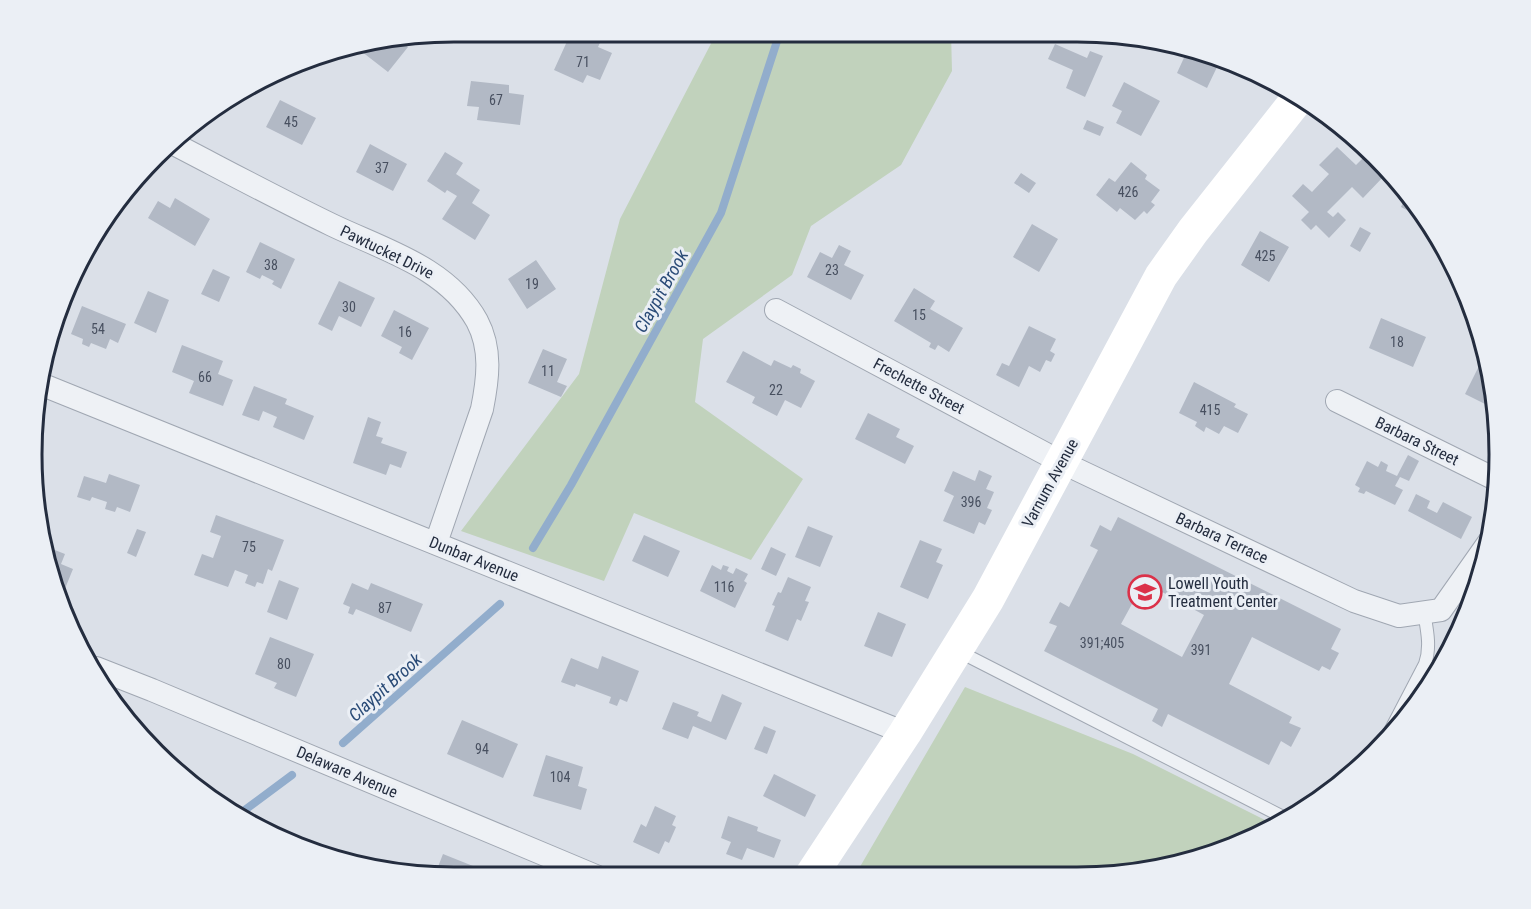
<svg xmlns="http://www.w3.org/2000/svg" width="1531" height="909" font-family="'Roboto Condensed',sans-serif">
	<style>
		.green { fill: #c1d2bc }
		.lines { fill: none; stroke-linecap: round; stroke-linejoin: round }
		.stream { stroke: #92adcc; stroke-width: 8 }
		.building { fill: #b2b9c5; fill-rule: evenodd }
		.lane-casing { stroke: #a0a7b2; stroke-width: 14 }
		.street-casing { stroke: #a0a7b2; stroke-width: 24 }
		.lane { stroke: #eef1f5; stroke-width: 12 }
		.street { stroke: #eef1f5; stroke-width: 22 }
		.secondary { stroke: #fff; stroke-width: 33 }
		.labels { text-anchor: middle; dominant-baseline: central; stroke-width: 6; stroke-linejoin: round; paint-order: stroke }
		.number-label { font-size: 14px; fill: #485060 }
		.street-label { font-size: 16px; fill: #242d3f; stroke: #ebeff5 }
		.poi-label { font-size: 16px; fill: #242d3f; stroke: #ebeff5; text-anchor: start }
		.water-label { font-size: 18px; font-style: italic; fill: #2a4b77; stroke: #ebeff5 }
		.rim { fill: none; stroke: #242d3f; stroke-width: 3 }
	</style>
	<rect width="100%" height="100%" fill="#dbe0e8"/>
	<path class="green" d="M717 32H951L952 71 901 165 811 226 792 275 703 339 695 402 803 479 751 560 634 513 604 581 461 531 579 374 620 219Z
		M965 687 1133 754 1277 826 1212 855 1105 877H854Z"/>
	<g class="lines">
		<path class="stream" d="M533 548 571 485 721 213 780 32
			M343 743 500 604
			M238 815 292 775"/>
	</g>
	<path class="building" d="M577 32H605L598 47 612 53 600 80 587 75 583 83 554 70 569 37 574 39Z
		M400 40 408 47 388 72 357 48Z
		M1055 44 1087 58 1090 51 1103 56 1085 97 1066 88 1073 70 1048 59Z
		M1188 49 1212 54 1209 60 1218 65 1207 88 1177 73Z
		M471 81 509 85V93L524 95 520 125 477 120 479 107 467 106Z
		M1124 82 1160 101 1141 136 1116 123 1122 111 1112 106Z
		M280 100 316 118 302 145 266 127Z
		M1087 120 1104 127 1100 136 1083 129Z
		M370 144 407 164 393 191 356 172Z
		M1337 147 1356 165 1370 151 1379 160 1374 166 1384 176 1363 198 1352 187 1327 212 1333 217 1338 212 1346 220 1329 238 1316 225 1311 230 1301 220 1309 212 1292 196 1303 184 1312 192 1329 174 1319 165Z
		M445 152 463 163 456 174 480 190 472 203 490 215 475 240 442 219 457 196 447 190 445 193 427 181Z
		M1131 162 1147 175 1145 179 1160 190 1151 202 1155 205 1147 214 1144 211 1135 220 1120 208 1117 212 1096 195 1109 178 1115 182Z
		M1021 173 1036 183 1029 193 1014 183Z
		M1407 194 1428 220 1430 222 1401 207Z
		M175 198 210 219 195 246 148 218 158 201 170 208Z
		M1032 224 1058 239 1039 272 1013 257Z
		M1360 227 1371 233 1360 252 1350 246Z
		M1260 231 1289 247 1269 282 1241 265Z
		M260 242 295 259 281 289 272 284 274 281 262 275 260 279 246 272Z
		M839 245 851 251 844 265 864 275 851 300 807 277 820 252 832 258Z
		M536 260 556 289 527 309 508 279Z
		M213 269 230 277 219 302 201 294Z
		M339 281 375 298 361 327 339 316 332 331 318 324Z
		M914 288 935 301 930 309 963 328 949 352 938 345 935 350 929 347 931 343 894 321Z
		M148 291 169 300 156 333 134 323Z
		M82 306 126 324 118 343 110 339 106 349 91 343 89 347 82 344 83 339 71 334Z
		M394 310 429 328 412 360 399 353 402 347 381 336Z
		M1381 318 1426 337 1413 367 1369 348Z
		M1029 326 1056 339 1050 351 1055 354 1051 362 1046 360 1040 372 1029 366 1019 387 996 375 1002 363 1009 366Z
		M182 345 223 361 218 374 233 380 223 406 189 393 194 381 172 372Z
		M543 349 567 359 557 382 567 386 561 397 528 383Z
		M743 351 771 366 774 360 791 368 793 365 801 369 800 373 815 381 801 408 785 400 777 416 752 403 755 397 726 382Z
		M1479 366 1491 372 1495 409 1465 394Z
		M1194 382 1236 404 1234 407 1248 414 1238 433 1224 426 1219 434 1206 427 1204 432 1195 426 1197 422 1179 413Z
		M254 386 287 399 285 404 314 416 304 440 273 427 277 417 263 411 259 421 242 415Z
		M868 413 900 429 896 437 914 446 905 464 855 439Z
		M368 417 381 422 376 436 383 438 381 443 407 452 401 468 390 464 386 475 353 463Z
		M1408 455 1419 461 1409 481 1400 477 1395 486 1403 490 1395 505 1366 491 1364 494 1358 492 1360 488 1355 485 1367 461 1378 467 1381 461 1388 465 1386 471 1397 476Z
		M979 470 992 476 986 489 994 492 987 508 992 510 985 525 979 522 974 534 943 521 954 496 944 491 953 471 975 481Z
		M109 474 140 485 130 512 117 507 115 512 105 509 107 502 92 497 90 501 77 497 84 476 106 483Z
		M1416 494 1430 501 1427 508 1437 513 1443 502 1472 517 1461 539 1408 511Z
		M216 515 284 540 272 571 268 569 263 584 257 582 255 587 245 583 248 575 235 570 228 587 194 575 202 554 213 558 221 536 210 532Z
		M1118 517 1341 629 1331 649 1339 653 1330 670 1322 666 1319 671 1252 637 1229 684 1292 717 1289 723 1301 728 1291 747 1281 741 1269 765 1168 714 1162 727 1152 721 1158 709 1044 651 1057 626 1049 623 1060 602 1069 607 1098 550 1090 546 1100 525 1111 531ZM1144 582 1204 615 1182 657 1121 624Z
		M808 526 833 536 820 567 795 557Z
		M137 529 146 532 136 557 127 553Z
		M644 535 680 551 668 577 632 561Z
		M920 540 942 549 936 562 943 565 928 599 900 587Z
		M47 547 65 554 61 564 73 569 62 596 54 591Z
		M771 547 786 554 776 576 761 569Z
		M712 565 721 570 723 565 729 567 727 571 733 574 736 568 748 574 744 581 747 583 735 608 700 591Z
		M788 577 811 587 805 601 809 602 801 621 797 619 788 641 765 631 775 606 772 605 778 592 781 593Z
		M279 580 299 588 287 620 267 612Z
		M352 583 368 590 371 583 423 604 411 632 356 609 353 615 348 613 350 607 343 604Z
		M878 612 906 624 892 657 864 646Z
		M270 637 314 654 296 697 274 688 277 683 255 674Z
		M602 656 639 671 627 702 620 699 617 706 609 703 611 697 576 684 575 687 561 682 571 658 598 669Z
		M722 694 742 703 726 740 693 726 688 739 662 729 673 702 699 712 697 716 711 722Z
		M462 720 518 744 503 778 447 754Z
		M764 726 776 731 767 754 754 749Z
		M546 755 583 767 578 786 587 789 581 810 533 796Z
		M774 774 816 795 805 817 763 796Z
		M655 806 676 816 672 825 676 827 669 843 665 841 659 854 633 842 641 824 646 827Z
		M728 816 758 827 757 831 781 840 774 858 747 848 742 860 726 854 731 842 721 838Z
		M443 854 498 876V877H434Z"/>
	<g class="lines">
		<g class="lane-casing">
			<path id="lane" d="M958 651 1289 820
				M1417 681 1429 687
				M1388 735 1425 664C1431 647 1427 630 1424 612"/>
		</g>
		<g class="street-casing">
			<path id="street" d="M174 144C226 171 278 199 332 225 384 250 447 267 477 321 492 349 488 379 482 409L436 543
				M776 310 1061 462 1354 601 1399 616 1441 610 1491 539
				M43 385 905 733
				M1337 401 1497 480
				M96 668 152 690 598 877"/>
		</g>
		<use href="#lane" class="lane"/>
		<use href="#street" class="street"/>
		<path class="secondary" d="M810 877 905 733 988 599 1161 276 1193 231 1299 97"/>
	</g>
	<defs>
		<g id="school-ring" transform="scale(1.725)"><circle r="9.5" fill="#ebeff5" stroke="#db3149" stroke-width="1.5"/><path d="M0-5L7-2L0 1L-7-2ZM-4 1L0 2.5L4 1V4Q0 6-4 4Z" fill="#db3149"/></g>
	</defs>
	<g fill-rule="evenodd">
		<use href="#school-ring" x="1145" y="592"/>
	</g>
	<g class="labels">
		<g class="number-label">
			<text x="583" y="62">71</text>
			<text x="496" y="100">67</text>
			<text x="291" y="122">45</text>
			<text x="382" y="168">37</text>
			<text x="1128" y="192">426</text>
			<text x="1265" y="256">425</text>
			<text x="271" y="265">38</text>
			<text x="832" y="270">23</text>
			<text x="532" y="284">19</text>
			<text x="349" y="307">30</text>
			<text x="919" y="315">15</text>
			<text x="98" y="329">54</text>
			<text x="405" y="332">16</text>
			<text x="1397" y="342">18</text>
			<text x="548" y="371">11</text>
			<text x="205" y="377">66</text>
			<text x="776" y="390">22</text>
			<text x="1210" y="410">415</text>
			<text x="971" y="502">396</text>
			<text x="249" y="547">75</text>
			<text x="724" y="587">116</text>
			<text x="385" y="608">87</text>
			<text x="1102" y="643">391;405</text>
			<text x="1201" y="650">391</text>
			<text x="284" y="664">80</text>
			<text x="482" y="749">94</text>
			<text x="560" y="777">104</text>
		</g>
		<g class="street-label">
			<text transform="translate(387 252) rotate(26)">Pawtucket Drive</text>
			<text transform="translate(919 386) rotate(28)">Frechette Street</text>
			<text transform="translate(1417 441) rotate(26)">Barbara Street</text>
			<text transform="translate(1050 483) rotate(-61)">Varnum Avenue</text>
			<text transform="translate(1222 538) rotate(25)">Barbara Terrace</text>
			<text transform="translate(474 559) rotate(22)">Dunbar Avenue</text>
			<text transform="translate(347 772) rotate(23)">Delaware Avenue</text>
		</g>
		<g class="poi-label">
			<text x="1168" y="583">Lowell Youth<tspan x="1168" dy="18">Treatment Center</tspan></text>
		</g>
		<g class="water-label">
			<text transform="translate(661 291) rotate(-61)">Claypit Brook</text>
			<text transform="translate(385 687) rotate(-42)">Claypit Brook</text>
		</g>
	</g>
	<path d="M0 0H1531V909H0ZM454 42H1077A412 412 0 0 1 1489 454V455A412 412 0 0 1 1077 867H454A412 412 0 0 1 42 455V454A412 412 0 0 1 454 42Z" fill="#ebeff5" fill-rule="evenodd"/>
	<path class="rim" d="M454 42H1077A412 412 0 0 1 1489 454V455A412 412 0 0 1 1077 867H454A412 412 0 0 1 42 455V454A412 412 0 0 1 454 42Z"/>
</svg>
